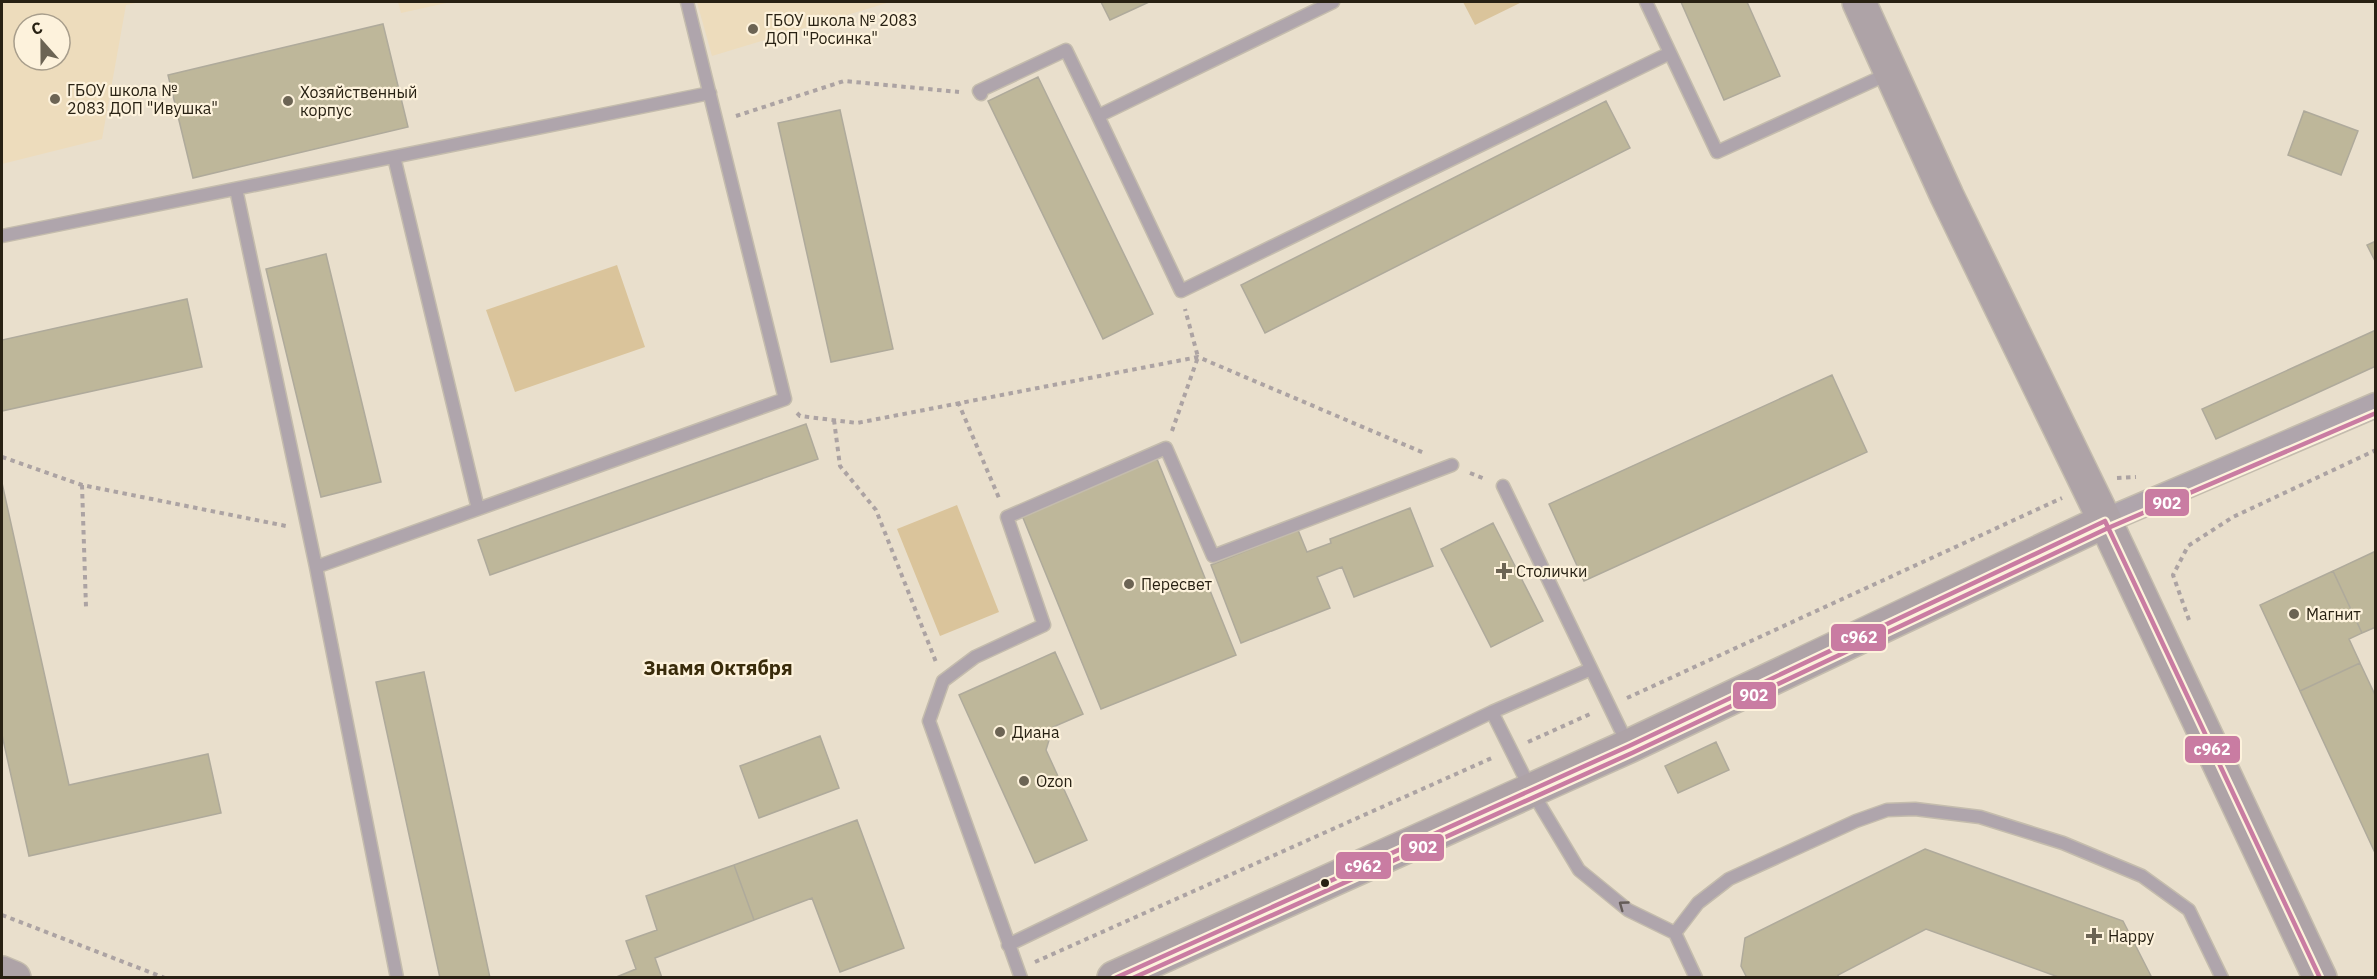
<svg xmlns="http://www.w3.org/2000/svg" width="2377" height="979" font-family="'IBM Plex Sans',sans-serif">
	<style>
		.built { fill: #eddcbc; fill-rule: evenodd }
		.grass { fill: #dac49b }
		.building { fill: #beb79a; stroke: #afaa9b; stroke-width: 1.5 }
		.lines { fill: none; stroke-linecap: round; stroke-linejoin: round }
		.lane-casing { stroke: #c4bcad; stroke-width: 15 }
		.street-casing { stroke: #c4bcad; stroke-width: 27 }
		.secondary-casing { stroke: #c4bcad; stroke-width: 36 }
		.path { stroke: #aca3a3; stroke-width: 4; stroke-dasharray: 4.5 4.5; stroke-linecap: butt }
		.lane { stroke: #afa5ac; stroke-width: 12 }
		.street { stroke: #afa5ac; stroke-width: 24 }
		.secondary { stroke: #aea3a7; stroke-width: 33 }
		.bus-1-casing { stroke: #fdf2dc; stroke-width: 9 }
		.bus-2-casing { stroke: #fdf2dc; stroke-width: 9 }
		.bus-1 { stroke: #c97ca2; stroke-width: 4.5 }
		.bus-2 { stroke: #c97ca2; stroke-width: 4.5 }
		.oneway { stroke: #655c58 }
		.poi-dot { fill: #6c6454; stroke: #fdf2dc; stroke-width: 2 }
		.bus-dot { fill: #282113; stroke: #fdf2dc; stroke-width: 2 }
		.labels { text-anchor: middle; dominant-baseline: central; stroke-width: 4.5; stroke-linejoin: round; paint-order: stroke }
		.poi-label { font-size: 16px; fill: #282113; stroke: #fdf2dc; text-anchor: start }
		.quarter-label { font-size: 20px; font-weight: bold; fill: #392b0a; stroke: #fdf2dc }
		.line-badge { stroke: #fdf2dc; stroke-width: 2 }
		.badge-label { font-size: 16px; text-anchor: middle; font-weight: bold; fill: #fff }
	</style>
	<rect width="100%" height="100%" fill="#e9dfcc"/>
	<path class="built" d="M2 2H141L126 5 102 139 2 164ZM24 24H60V60H24Z
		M398 2H451L401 13Z
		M697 2H890L712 56Z"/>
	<path class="grass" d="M1463 2H1522L1475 25Z
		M617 265 645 347 515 392 486 310Z
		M957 505 999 612 940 636 897 529Z"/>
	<path class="building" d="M1101 2H1149L1110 20Z
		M1681 2H1747L1780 76 1724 100Z
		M383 24 408 127 193 178 168 75Z
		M1038 77 1153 314 1103 339 988 101Z
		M1606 101 1630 148 1265 333 1241 285Z
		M840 110 893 349 831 362 778 123Z
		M2304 111 2358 131 2341 175 2288 155Z
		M2376 241V263L2367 245Z
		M326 254 381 482 321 497 266 269Z
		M187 299 202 367 2 411V340Z
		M2376 330V366L2216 439 2202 409Z
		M1832 375 1867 452 1584 581 1549 504Z
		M806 424 818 459 490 575 478 540Z
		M1157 459 1236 655 1101 709 1021 513Z
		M2 483 69 785 208 754 221 813 29 856 2 735Z
		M1410 508 1433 566 1354 597 1342 567 1317 577 1330 608 1241 643 1211 565 1298 530 1307 552 1331 543 1330 539Z
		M1493 523 1543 621 1491 647 1441 549Z
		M2376 551V627L2362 633 2333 571Z
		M2333 571 2362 633 2349 639 2360 663 2300 691 2260 605Z
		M1055 652 1083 714 1053 727 1046 750 1087 840 1035 863 959 695Z
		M2360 663 2376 697V855L2300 691Z
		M424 672 490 978H440L376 682Z
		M820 736 839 788 759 818 740 766Z
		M1716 742 1729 770 1678 793 1665 766Z
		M857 820 904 948 840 972 812 898 754 920 734 865Z
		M1925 849 2123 921 2152 978H2061L1926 929 1838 975 1839 978H1747L1741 966 1745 938Z
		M734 865 754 920 655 958 662 978H614L636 969 626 941 657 930 646 896Z"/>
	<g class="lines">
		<g class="lane-casing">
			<path id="lane" d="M1333 2 1098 116 1181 291 1670 53
				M1646 2 1717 152 1890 73
				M981 94 979 91 1066 50 1098 116
				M394 157 478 509
				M236 189 316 567
				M2 236 710 93
				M1503 486 1628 745
				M1492 712 1531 790 1579 870 1628 910 1675 933 1696 978
				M1675 933 1698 903 1729 879 1856 821 1887 810 1915 809 1980 817 2063 843 2142 876 2189 910 2222 978
				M1008 945 1492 712 1591 669
				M397 978 316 567 785 399 687 2
				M1021 978 929 721 943 681 975 657 1044 625 1007 517 1166 448 1213 556 1452 465"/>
		</g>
		<g class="street-casing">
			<path id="street" d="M2105 521 2376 405"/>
		</g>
		<g class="secondary-casing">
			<path id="secondary" d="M1859 2 1947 196 2105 521 2320 978
				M2 973 14 978
				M1114 978 1629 746 2105 521"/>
		</g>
		<path class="path" d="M736 116 844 81 959 92
			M958 402 999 498
			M797 413 800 416 857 423 1198 357 1424 453
			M834 420 840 466 876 510 936 662
			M1172 431 1198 357 1185 309
			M2 457 82 485 286 526
			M1470 473 1485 479
			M2117 478 2136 477
			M82 485 86 607
			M2189 620 2173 575 2188 546 2233 517 2376 450
			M1627 698 2062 498
			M1528 742 1590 714
			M2 915 165 978
			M1035 962 1494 757"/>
		<use href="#lane" class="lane"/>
		<use href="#street" class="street"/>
		<use href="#secondary" class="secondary"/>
		<g class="bus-1-casing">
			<path id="bus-1" d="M2105 521 2320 978
				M1115 978 1629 746 2105 521"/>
		</g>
		<g class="bus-2-casing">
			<path id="bus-2" d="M1133 978 1632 753 2108 528 2376 413"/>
		</g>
		<use href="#bus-1" class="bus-1"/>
		<use href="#bus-2" class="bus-2"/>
	</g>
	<defs><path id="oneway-chevron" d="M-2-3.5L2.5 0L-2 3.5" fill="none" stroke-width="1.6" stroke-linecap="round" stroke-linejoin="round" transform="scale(1.5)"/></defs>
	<use class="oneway" href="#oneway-chevron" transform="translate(1623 905) rotate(-144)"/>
	<g class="poi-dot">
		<circle cx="753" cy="29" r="6"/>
		<circle cx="55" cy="99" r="6"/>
		<circle cx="288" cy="101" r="6"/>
		<path d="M1501 562h6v6h6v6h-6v6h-6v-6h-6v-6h6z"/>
		<circle cx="1129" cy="584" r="6"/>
		<circle cx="2294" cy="614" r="6"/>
		<circle cx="1000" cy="732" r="6"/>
		<circle cx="1024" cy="781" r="6"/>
		<path d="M2091 927h6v6h6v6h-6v6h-6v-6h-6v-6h6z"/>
	</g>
	<circle class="bus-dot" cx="1325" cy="883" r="5"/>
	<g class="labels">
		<g class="poi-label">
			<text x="765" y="20">ГБОУ школа № 2083<tspan x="765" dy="18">ДОП "Росинка"</tspan></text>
			<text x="67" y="90">ГБОУ школа №<tspan x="67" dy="18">2083 ДОП "Ивушка"</tspan></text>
			<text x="300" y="92">Хозяйственный<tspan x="300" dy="18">корпус</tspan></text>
			<text x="1516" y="571">Столички</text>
			<text x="1141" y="584">Пересвет</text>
			<text x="2306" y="614">Магнит</text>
			<text x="1012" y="732">Диана</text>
			<text x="1036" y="781">Ozon</text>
			<text x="2108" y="936">Happy</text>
		</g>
		<g class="quarter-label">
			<text x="718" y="667">Знамя Октября</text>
		</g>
	</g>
	<g class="line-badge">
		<rect x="2144" y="488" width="46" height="29" rx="6" fill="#c97ca2"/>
		<rect x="1830" y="623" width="57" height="29" rx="6" fill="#c97ca2"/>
		<rect x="1732" y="681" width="45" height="29" rx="6" fill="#c97ca2"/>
		<rect x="2184" y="735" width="57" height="29" rx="6" fill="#c97ca2"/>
		<rect x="1400" y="833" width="45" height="29" rx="6" fill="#c97ca2"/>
		<rect x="1335" y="851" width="57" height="29" rx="6" fill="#c97ca2"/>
	</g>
	<g class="badge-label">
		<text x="2167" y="509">902</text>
		<text x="1859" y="643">с962</text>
		<text x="1754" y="701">902</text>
		<text x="2212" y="755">с962</text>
		<text x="1423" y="853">902</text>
		<text x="1363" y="872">с962</text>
	</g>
	<rect width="2377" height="979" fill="none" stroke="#282113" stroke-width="6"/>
	<g transform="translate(42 42) rotate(339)"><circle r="28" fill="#fdf2dc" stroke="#a89e8c" stroke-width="1.5"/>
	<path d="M0-4.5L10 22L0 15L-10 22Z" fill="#6c6454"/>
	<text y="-9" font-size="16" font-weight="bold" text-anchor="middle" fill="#282113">С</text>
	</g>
</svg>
